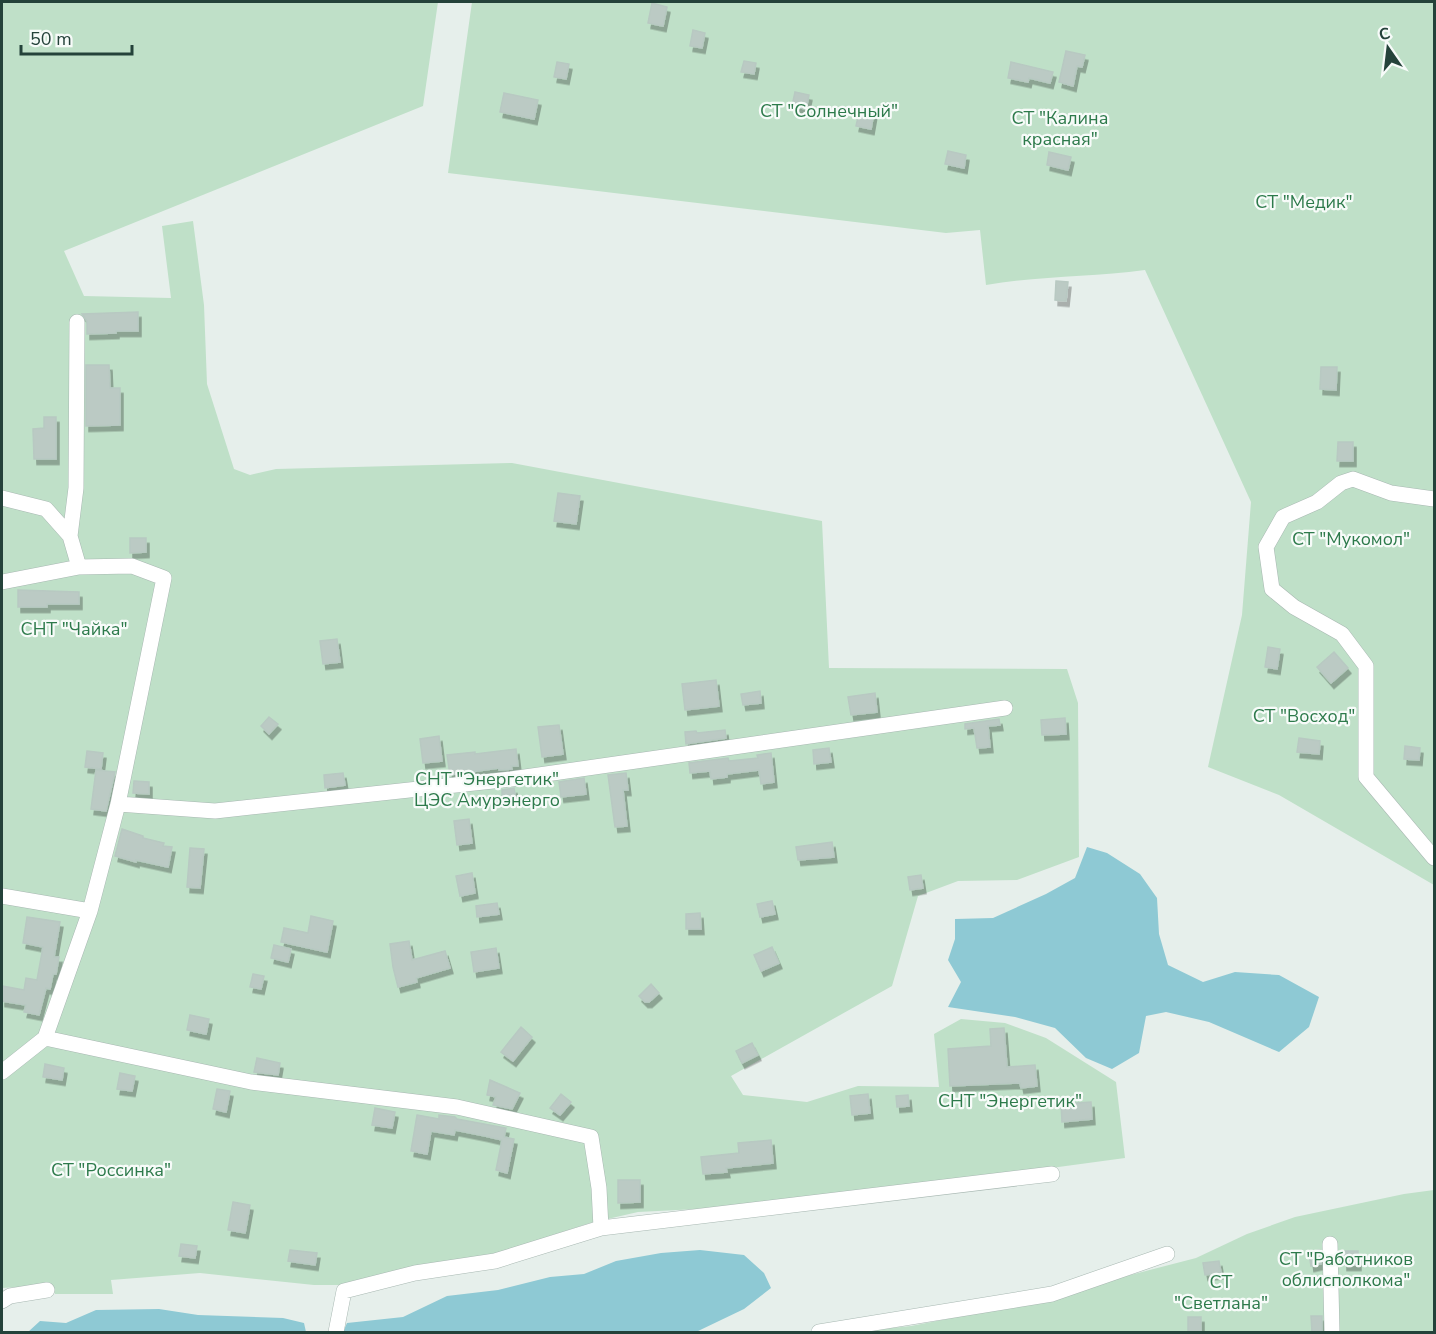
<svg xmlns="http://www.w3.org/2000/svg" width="1436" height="1334" font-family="'Nunito Sans',sans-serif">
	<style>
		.green { fill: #bfe0c8 }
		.water { fill: #8ec9d4 }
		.building { fill: #bbcac4; stroke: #b8c9c2; stroke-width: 1.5; filter: url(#shadow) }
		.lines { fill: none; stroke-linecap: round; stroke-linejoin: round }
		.minor-casing { stroke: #a8b8b2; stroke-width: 16 }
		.minor { stroke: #fff; stroke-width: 15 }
		.labels { text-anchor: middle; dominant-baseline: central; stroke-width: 4.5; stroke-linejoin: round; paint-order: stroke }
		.park-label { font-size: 18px; fill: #2d7a4b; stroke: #f7fbf9 }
	</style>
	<defs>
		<filter id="shadow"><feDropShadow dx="3" dy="5.5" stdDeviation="0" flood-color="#0004"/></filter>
	</defs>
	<rect width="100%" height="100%" fill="#e6efeb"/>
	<path class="green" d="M2 2H438L423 106 64 251 84 296 171 298 162 226 193 221 204 305 207 384 234 469 250 475 276 469 512 463 822 521 829 668 1067 669 1078 703 1079 857 1017 880 958 881 918 896 892 986 731 1076 743 1095 807 1102 858 1086 939 1087 934 1034 961 1019 1005 1023 1046 1038 1116 1082 1125 1158 977 1178 717 1208 638 1212 590 1223 497 1253 352 1285H314L200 1273 111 1280 113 1294H55L52 1285 2 1288Z
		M472 2H1434V885L1279 795 1208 767 1242 615 1251 502 1145 270C1092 277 1038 276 986 285L980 230 946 233 448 173Z
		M1434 1190V1332H852L911 1326 1003 1308 1196 1258 1247 1234 1295 1217 1404 1194Z"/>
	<path class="water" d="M1087 847 1107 853 1140 874 1157 898 1159 934 1168 965 1203 982 1235 972 1279 975 1319 997 1309 1027 1279 1052 1209 1022 1166 1012 1146 1016 1139 1053 1112 1069 1086 1058 1055 1028 1015 1017 948 1007 961 982 948 960 955 939V919L993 918 1046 894 1075 878Z
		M700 1250 744 1255 764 1273 771 1288 744 1309 696 1332H343L347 1323 403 1317 447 1296 498 1290 550 1277 584 1274 616 1261 661 1253Z
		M159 1309 198 1315 283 1318 304 1323 306 1332H28L40 1321 66 1323 96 1310Z"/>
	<path class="building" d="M652 3 667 7 663 26 648 23Z
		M693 30 705 33 702 48 690 46Z
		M1066 51 1085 55 1082 67 1077 66 1073 86 1059 82Z
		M744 61 756 63 754 74 741 72Z
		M557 62 569 64 566 79 554 77Z
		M1011 62 1053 72 1050 83 1029 78 1028 82 1008 78Z
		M795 92 809 95 806 109 792 106Z
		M504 93 538 100 534 119 500 112Z
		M860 109 874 112 871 129 856 126Z
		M948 151 966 155 964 168 945 164Z
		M1049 152 1071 157 1068 170 1047 165Z
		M1056 281 1068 282 1066 301 1055 300Z
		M138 312V331H116V333L87 334V321L82 314Z
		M86 365H109L110 388H120V425L86 426Z
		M1321 367H1337L1336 390 1320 389Z
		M44 417H56V459H34L33 429 44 428Z
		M1338 442H1353V461H1337Z
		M558 493 580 496 576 524 554 521Z
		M130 538H146V552L130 553Z
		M18 590 79 592V604H47V607H18Z
		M337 639 340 662 323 664 320 641Z
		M1268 647 1280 649 1277 669 1265 667Z
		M1334 652 1348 668 1331 683 1317 667Z
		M716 680 719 706 685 710 682 684Z
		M760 691 761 703 743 705 741 694Z
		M875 693 877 712 851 715 848 697Z
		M269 717 278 724 269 734 261 726Z
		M1065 718 1066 734 1042 735 1041 720Z
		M999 719 1000 725 988 726 990 747 977 748 974 728 965 729V724Z
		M559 725 563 754 542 757 538 727Z
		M725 730 726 738 686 744 685 732 696 731 697 733Z
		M439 736 442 761 423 763 420 739Z
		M1299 738 1320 741 1319 754 1297 752Z
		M1405 746 1420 748 1419 760 1404 759Z
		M829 748 831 762 814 764 813 750Z
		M516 749 518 766H511L512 769 499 770V768L450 775 447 755 475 752V754Z
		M87 751 103 753 101 769 85 767Z
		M771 753 774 782 761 784 759 770 727 774V777L711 779 710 771 690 773 689 763 728 758 729 761 758 758 757 755Z
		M96 770 115 772 106 811 91 809Z
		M343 773 345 785 325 788 324 775Z
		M626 773 628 790H623L627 826 615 827 608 775Z
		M584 778 586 794 561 797 559 782Z
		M134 781 149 782V794L133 793Z
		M514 788 515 794 502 796V790Z
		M469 819 472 843 457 845 454 821Z
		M122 829 143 836V838L164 843 163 846 172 847 168 867 136 860V862L115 856Z
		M832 842 834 857 798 860 796 847Z
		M190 848 204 849 200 888 187 887Z
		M472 873 475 893 460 896 456 876Z
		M921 875 923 888 910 890 908 877Z
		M772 901 775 914 760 917 757 904Z
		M497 903 499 914 477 917 476 906Z
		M700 913 701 929H686V914Z
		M311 916 333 921 327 952 281 942 284 928 308 933Z
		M27 917 60 922 54 957H59L56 974H53L50 989 46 988 39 1015 24 1012 26 1005 2 1001V986L24 990 26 978 37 980 43 947 23 943Z
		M409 941 412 960 445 951 450 968 416 978 417 982 398 987 393 967 390 944Z
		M274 945 291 949 288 962 271 958Z
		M772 947 779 963 761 971 754 955Z
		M496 948 499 968 474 972 471 952Z
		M253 974 264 976 261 989 250 987Z
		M651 984 659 993 649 1002H645L639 996Z
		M190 1015 209 1019 206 1034 187 1030Z
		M521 1027 532 1037 513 1061 501 1052Z
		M1004 1028 1007 1067 1035 1065 1037 1086 1021 1088 1020 1083 950 1086 948 1049 991 1046 990 1029Z
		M752 1043 758 1055 742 1063 736 1051Z
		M257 1058 280 1063 278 1075 254 1072Z
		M45 1064 64 1068 62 1080 43 1077Z
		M120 1073 135 1076 132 1091 117 1089Z
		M490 1080 520 1093 512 1109 493 1105 496 1097 487 1095Z
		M217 1089 230 1091 226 1112 213 1109Z
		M561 1094 571 1102 560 1115 550 1108Z
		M868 1094 870 1113 852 1115 850 1096Z
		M908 1095 909 1106 897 1107 896 1096Z
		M1091 1102 1092 1119 1062 1122 1061 1104Z
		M375 1108 395 1112 392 1128 372 1125Z
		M417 1115 439 1119V1115L455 1117 457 1119 506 1128 504 1137 514 1139 507 1173 496 1170 502 1140 485 1136 455 1130 454 1135 431 1131 427 1154 411 1151Z
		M771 1140 773 1163 726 1168 727 1172 703 1174 701 1157 739 1153 738 1143Z
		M618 1180H640V1202L618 1203Z
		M233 1202 250 1205 245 1233 228 1230Z
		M181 1244 197 1246 195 1258 179 1256Z
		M290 1250 317 1253 315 1265 288 1261Z
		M1320 1250 1321 1264 1311 1266 1309 1252Z
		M1344 1251H1358V1265H1344Z
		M1219 1261 1221 1273 1205 1275 1203 1263Z
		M1311 1316H1322V1332H1312Z
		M1188 1317H1201V1332H1188Z"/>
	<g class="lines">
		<g class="minor-casing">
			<path id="minor" d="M77 322 76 488 70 536 79 567
				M2 498 46 509 70 536
				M1434 499 1391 493 1353 479 1341 483 1317 502 1283 517 1266 547 1272 589 1294 607 1342 634 1366 666V777L1434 858
				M2 582 79 567 132 566 164 578 118 804 90 911 45 1038 2 1072
				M118 804 215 811 511 779 1005 708
				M2 896 90 911
				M45 1038 251 1082 457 1107 591 1137 599 1188 601 1228
				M1330 1244 1332 1332
				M2 1301 10 1296 47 1290
				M336 1332 344 1291 415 1273 495 1261 601 1228 1052 1174
				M819 1332 1052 1294 1167 1254"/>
		</g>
		<use href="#minor" class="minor"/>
	</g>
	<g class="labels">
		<g class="park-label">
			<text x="829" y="111">СТ "Солнечный"</text>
			<text x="1060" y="118">СТ "Калина<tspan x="1060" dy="21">красная"</tspan></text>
			<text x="1304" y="202">СТ "Медик"</text>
			<text x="1351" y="539">СТ "Мукомол"</text>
			<text x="74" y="629">СНТ "Чайка"</text>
			<text x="1304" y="716">СТ "Восход"</text>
			<text x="487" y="779">СНТ "Энергетик"<tspan x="487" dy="21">ЦЭС Амурэнерго</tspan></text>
			<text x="1010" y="1101">СНТ "Энергетик"</text>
			<text x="111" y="1170">СТ "Россинка"</text>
			<text x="1346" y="1259">СТ "Работников<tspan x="1346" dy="21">облисполкома"</tspan></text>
			<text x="1221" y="1282">СТ<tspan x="1221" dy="21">"Светлана"</tspan></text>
		</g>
	</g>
	<rect width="1436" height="1334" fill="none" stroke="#24423a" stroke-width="6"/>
	<g transform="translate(1388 48) rotate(346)" stroke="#f7fbf9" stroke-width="4.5" paint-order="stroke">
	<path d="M0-4.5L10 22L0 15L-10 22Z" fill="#24423a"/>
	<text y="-9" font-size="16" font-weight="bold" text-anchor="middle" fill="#24423a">С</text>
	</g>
	<path d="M21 45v9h111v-9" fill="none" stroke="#24423a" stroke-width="3"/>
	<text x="30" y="45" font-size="18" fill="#24423a" stroke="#f7fbf9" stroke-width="4.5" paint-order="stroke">50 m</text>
</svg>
